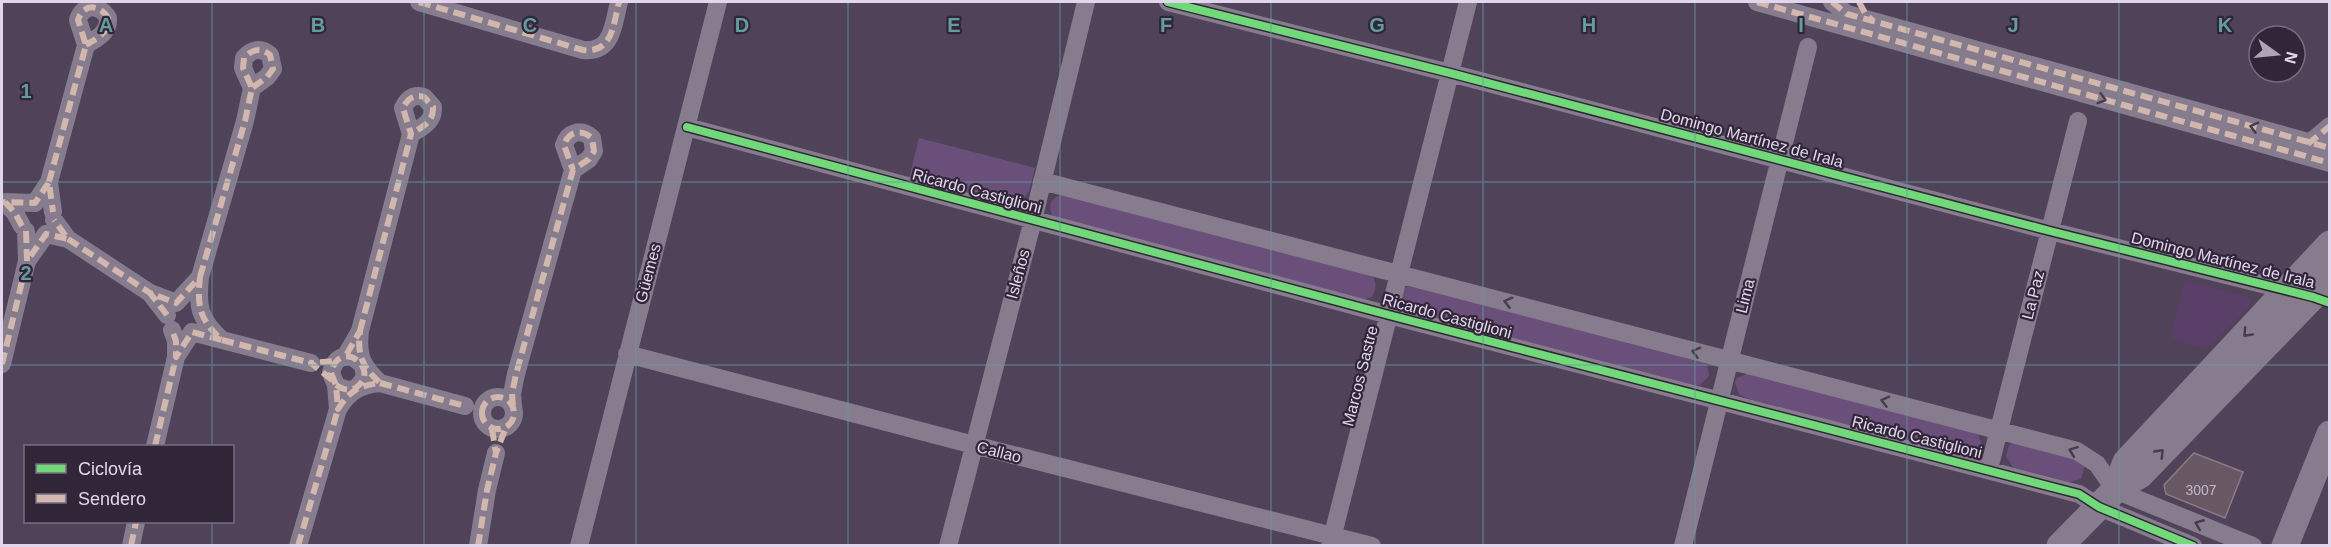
<svg xmlns="http://www.w3.org/2000/svg" width="2331" height="547" font-family="Helvetica,sans-serif">
	<style>
		.built { fill: #593f68 }
		.green { fill: #6b4f7b }
		.building { fill: #675863; stroke: #8b7a85; stroke-width: 1.5 }
		.lines { fill: none; stroke-linecap: round; stroke-linejoin: round }
		.street { stroke: #867c8d; stroke-width: 18 }
		.secondary { stroke: #867c8d; stroke-width: 27 }
		.quiet { stroke: #d1b7ad; stroke-width: 6; stroke-dasharray: 12 6; stroke-linecap: butt }
		.cycleway-casing { stroke: #312638; stroke-width: 11 }
		.cycleway { stroke: #71d979; stroke-width: 8 }
		.oneway { stroke: #463c4d }
		.grid { fill: none; stroke: #649ca0; stroke-width: 1.5; stroke-opacity: 0.55 }
		.labels { text-anchor: middle; dominant-baseline: central; stroke-width: 4.5; stroke-linejoin: round; paint-order: stroke }
		.number-label { font-size: 14px; fill: #c4b6ca }
		.street-label { font-size: 16px; fill: #e3d5ec; stroke: #312638 }
		.grid-label { font-size: 20px; text-anchor: middle; font-weight: bold; fill: #649ca0; stroke: #312638; stroke-width: 4.5; stroke-linejoin: round; paint-order: stroke }
	</style>
	<rect width="100%" height="100%" fill="#504258"/>
	<path class="built" d="M2185 280 2249 297 2251 304 2206 349 2170 338Z"/>
	<path class="green" d="M919 138 1035 168 1029 191 1022 201 1010 204 909 178Z
		M1065 194 1373 276C1377 284 1376 289 1372 297L1360 300 1059 219 1052 215C1047 203 1052 197 1065 194Z
		M1410 285 1707 364 1709 376 1700 385H1695L1409 312 1400 305 1401 290Z
		M1749 373 1978 434 1982 445C1979 453 1975 455 1965 456L1746 398 1739 394 1735 382 1737 378Z
		M2015 442 2076 455 2085 465 2081 479 2069 482 2013 467 2006 457 2009 445Z"/>
	<path class="building" d="M2194 453 2243 472 2225 518 2166 494 2164 485Z"/>
	<g class="lines">
		<path class="street" d="M419 2 583 50C613 53 613 25 619 2
			M1168 2 1450 73 2050 231 2294 292
			M1757 2 2330 163
			M1832 2 1847 14 1873 21 2330 148
			M687 127 1389 315 2079 494 2099 507 2193 546
			M2305 147 2330 126
			M1042 181 2077 451 2097 464 2115 490 2253 546
			M49 182 86 45 78 20C83 3 100 4 108 18 109 33 97 38 86 45
			M22 226 15 213 5 202 35 203 49 182 53 212
			M26 231 27 261 46 234 68 239 54 220
			M68 239 150 293
			M200 277 245 121 252 88 243 68 244 58C252 49 261 47 270 55L273 69 267 77 252 88
			M167 315 150 293 176 303 200 277C197 307 199 319 222 340L192 332 176 357V341L172 330
			M360 331 411 134 403 108C408 98 414 94 424 97L433 107C434 122 422 127 411 134
			M222 340 311 363
			M627 354 974 445 1372 546
			M2 364 27 261
			M380 383 465 406
			M336 385C344 390 351 392 358 386 380 368 339 337 331 373L336 385 338 409C349 391 360 385 380 383 362 366 357 356 360 331L345 357
			M482 413a16 16 0 1 1 32 0a16 16 0 1 1-32 0Z
			M513 406 512 394 516 374 573 170 589 159 594 151 592 138C581 128 568 132 564 145L573 170
			M155 446 176 357
			M1989 469 2078 121
			M131 546 136 522
			M298 546 338 409
			M478 546 487 490 496 453
			M579 546 718 2
			M948 546 1033 220 1086 2
			M1330 546 1468 2
			M1683 546 1808 47"/>
		<path class="secondary" d="M2118 482 2126 462 2330 244
			M2060 546 2115 490 2140 475 2330 279
			M2285 546 2330 434"/>
		<path class="quiet" d="M419 2 583 50C613 53 613 25 619 2
			M1757 2 2330 163
			M1832 2 1847 14 1873 21 2330 148
			M1859 2 1865 13 1873 21
			M2308 144 2330 126
			M49 182 86 45 78 20C83 3 100 4 108 18 109 33 97 38 86 45
			M22 226 15 213 5 202 35 203 49 182 53 212
			M26 231 27 261 46 234 68 239 54 220
			M68 239 150 293
			M200 277 245 121 252 88 243 68 244 58C252 49 261 47 270 55L273 69 267 77 252 88
			M167 315 150 293 176 303 200 277C197 307 199 319 222 340L192 332 176 357V341L172 330
			M360 331 411 134 403 108C408 98 414 94 424 97L433 107C434 122 422 127 411 134
			M222 340 311 363
			M2 364 27 261
			M332 380 311 363 336 361
			M380 383 465 406
			M336 385C344 390 351 392 358 386 380 368 339 337 331 373L336 385 338 409C349 391 360 385 380 383 362 366 357 356 360 331L345 357
			M482 413a16 16 0 1 1 32 0a16 16 0 1 1-32 0Z
			M513 406 512 394 516 374 573 170 589 159 594 151 592 138C581 128 568 132 564 145L573 170
			M492 429 496 453 506 427
			M155 446 176 357
			M131 546 136 522
			M298 546 338 409
			M478 546 487 490 496 453"/>
		<g class="cycleway-casing">
			<path id="cycleway" d="M1168 2 1450 73 2050 231 2313 297 2330 303
				M687 127 1389 315 2079 494 2099 507 2193 546"/>
		</g>
		<use href="#cycleway" class="cycleway"/>
	</g>
	<defs><path id="oneway-chevron" d="M-2-3.5L2.5 0L-2 3.5" fill="none" stroke-width="1.6" stroke-linecap="round" stroke-linejoin="round" transform="scale(1.5)"/></defs>
	<g class="oneway">
		<use href="#oneway-chevron" transform="translate(2102 99) rotate(16)"/>
		<use href="#oneway-chevron" transform="translate(2254 127) rotate(-165)"/>
		<use href="#oneway-chevron" transform="translate(1508 302) rotate(-165)"/>
		<use href="#oneway-chevron" transform="translate(2247 333) rotate(133)"/>
		<use href="#oneway-chevron" transform="translate(1696 352) rotate(-165)"/>
		<use href="#oneway-chevron" transform="translate(1885 401) rotate(-165)"/>
		<use href="#oneway-chevron" transform="translate(2073 451) rotate(-159)"/>
		<use href="#oneway-chevron" transform="translate(2160 453) rotate(-46)"/>
		<use href="#oneway-chevron" transform="translate(2199 524) rotate(-158)"/>
	</g>
	<path class="grid" d="M212 2V446M424 2V546M636 2V546M848 2V546M1060 2V546M1271 2V546M1483 2V546M1695 2V546M1907 2V546M2119 2V546M2 182H2330M2 365H2330M212 522V546"/>
	<g class="labels">
		<g class="number-label">
			<text x="2201" y="490">3007</text>
		</g>
		<g class="street-label">
			<text transform="translate(1752 138) rotate(15)">Domingo Martínez de Irala</text>
			<text transform="translate(977 191) rotate(15)">Ricardo Castiglioni</text>
			<text transform="translate(2223 260) rotate(14)">Domingo Martínez de Irala</text>
			<text transform="translate(648 273) rotate(-75)">Güemes</text>
			<text transform="translate(1018 274) rotate(-75)">Isleños</text>
			<text transform="translate(2033 295) rotate(-76)">La Paz</text>
			<text transform="translate(1745 296) rotate(-76)">Lima</text>
			<text transform="translate(1447 316) rotate(15)">Ricardo Castiglioni</text>
			<text transform="translate(1360 376) rotate(-76)">Marcos Sastre</text>
			<text transform="translate(1917 437) rotate(14)">Ricardo Castiglioni</text>
			<text transform="translate(999 452) rotate(14)">Callao</text>
		</g>
	</g>
	<g class="grid-label">
		<text x="106" y="32">A</text>
		<text x="318" y="32">B</text>
		<text x="530" y="32">C</text>
		<text x="742" y="32">D</text>
		<text x="954" y="32">E</text>
		<text x="1166" y="32">F</text>
		<text x="1377" y="32">G</text>
		<text x="1589" y="32">H</text>
		<text x="1801" y="32">I</text>
		<text x="2013" y="32">J</text>
		<text x="2225" y="32">K</text>
		<text x="26" y="98">1</text>
		<text x="26" y="280">2</text>
	</g>
	<rect width="2331" height="547" fill="none" stroke="#e3d5ec" stroke-width="6"/>
	<rect x="24" y="445" width="210" height="78" fill="#312638" stroke="#786c80" stroke-width="1.5"/>
	<rect x="36" y="464" width="30" height="9" fill="#71d979" stroke="#786c80" stroke-width="1.5"/>
	<text x="78" y="475" font-size="18" fill="#e3d5ec">Ciclovía</text>
	<rect x="36" y="494" width="30" height="9" fill="#d1b7ad" stroke="#786c80" stroke-width="1.5"/>
	<text x="78" y="505" font-size="18" fill="#e3d5ec">Sendero</text>
	<g transform="translate(2277 54) rotate(105)"><circle r="28" fill="#312638" stroke="#786c80" stroke-width="1.5"/>
	<path d="M0-4.5L10 22L0 15L-10 22Z" fill="#b0a2b8"/>
	<text y="-9" font-size="16" font-weight="bold" text-anchor="middle" fill="#e3d5ec">N</text>
	</g>
</svg>
